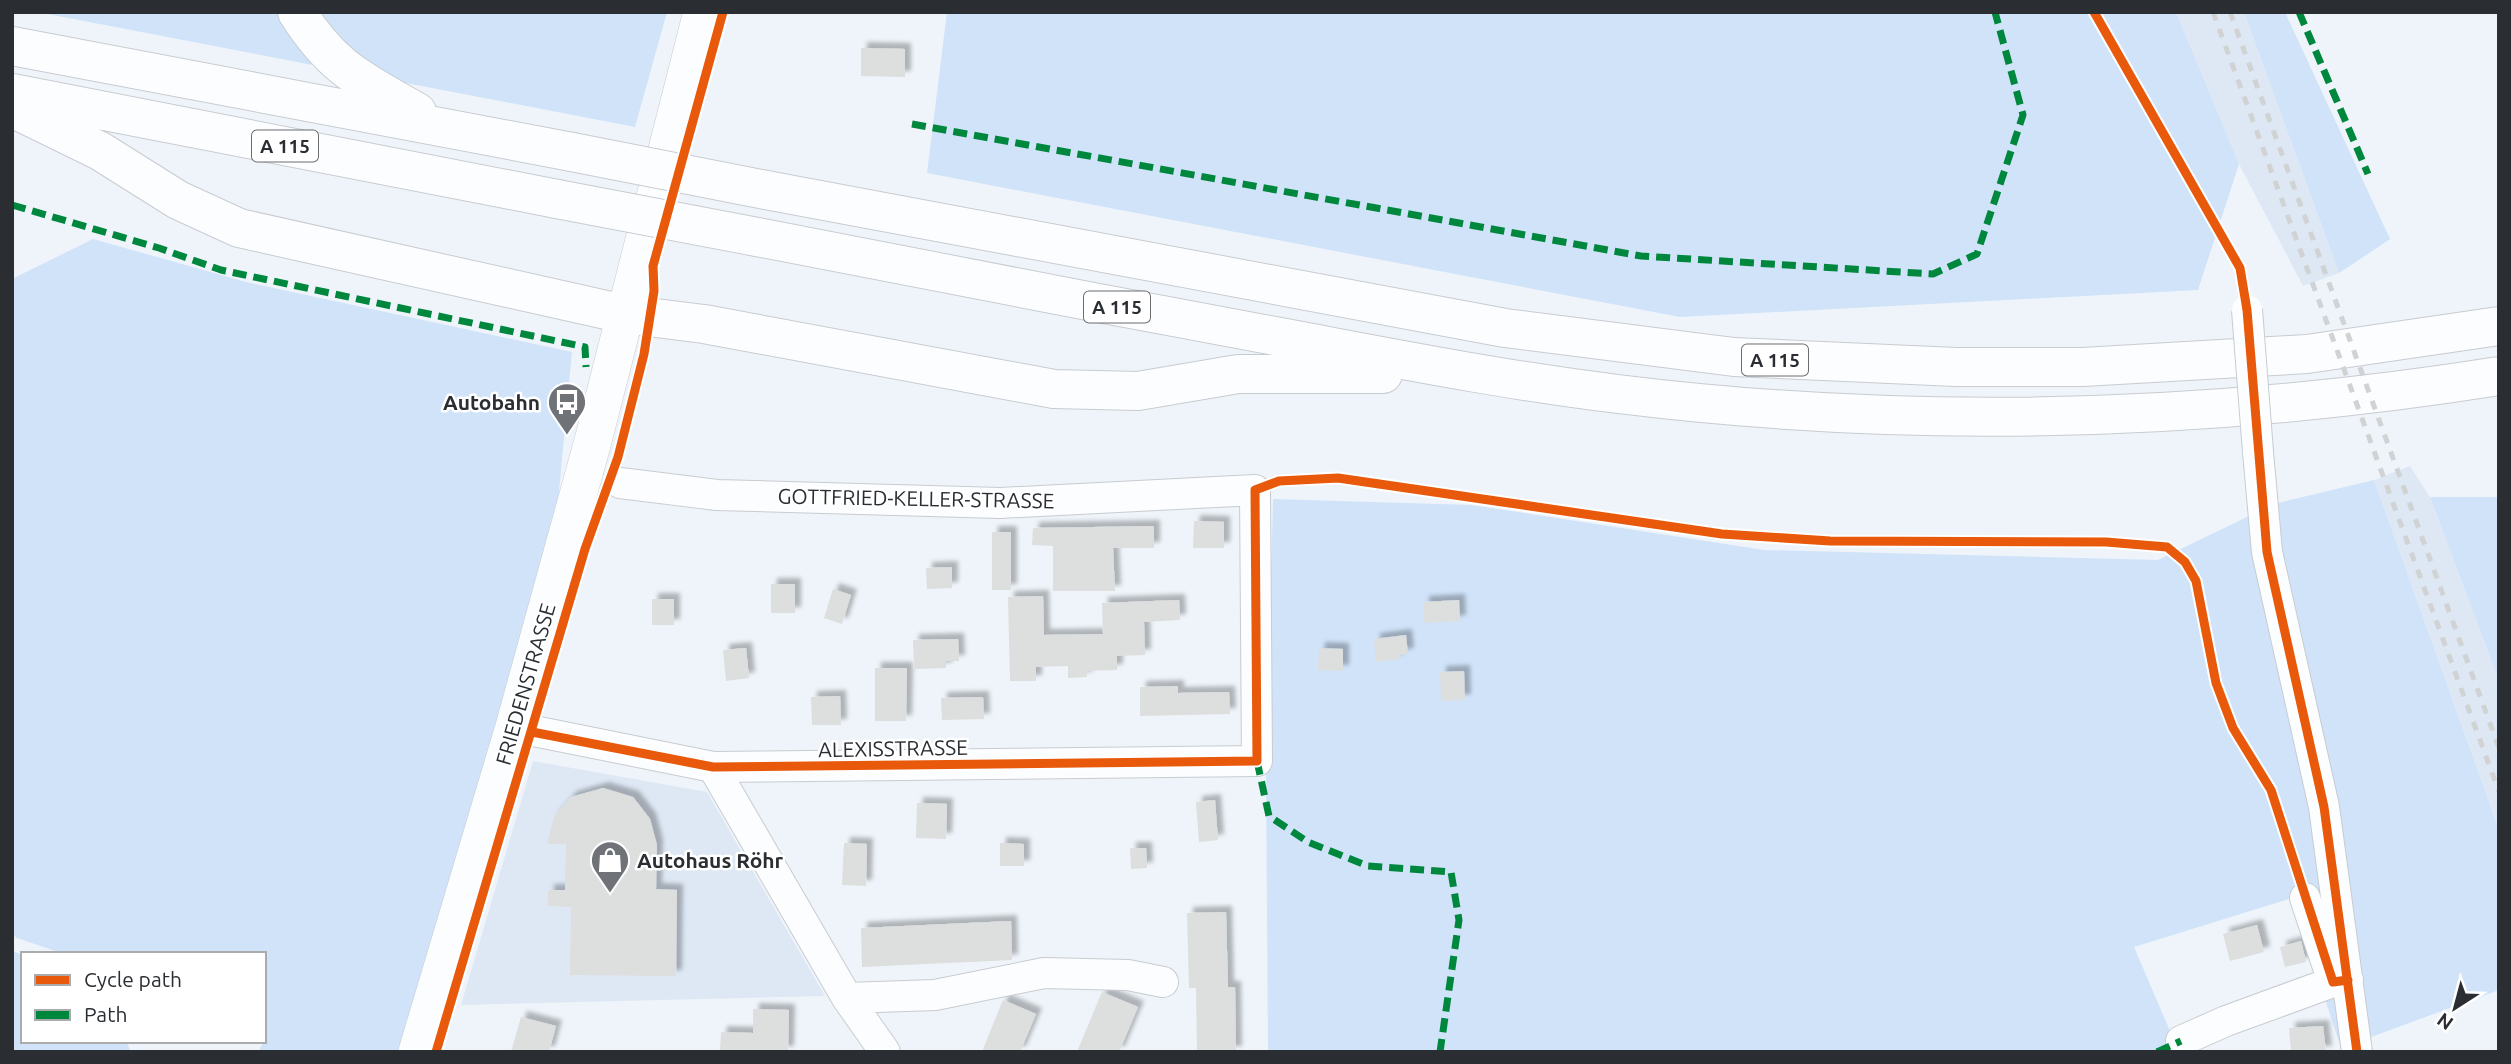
<svg xmlns="http://www.w3.org/2000/svg" width="2511" height="1064" font-family="Ubuntu,sans-serif">
	<style>
		.built { fill: #dee8f4 }
		.green { fill: #d0e3f9 }
		.building { fill: #dddede; filter: url(#shadow) }
		.lines { fill: none; stroke-linecap: round; stroke-linejoin: round }
		.minor-casing { stroke: #c8ccd1; stroke-width: 32 }
		.major-casing { stroke: #c8ccd1; stroke-width: 38 }
		.highway-casing { stroke: #c8ccd1; stroke-width: 40 }
		.minor { stroke: #fcfdfe; stroke-width: 30 }
		.major { stroke: #fcfdfe; stroke-width: 37 }
		.highway { stroke: #fcfdfe; stroke-width: 38 }
		.rail { stroke: #d1d2d4; stroke-width: 5; stroke-dasharray: 9 9; stroke-linecap: butt }
		.minor-bridge-casing { stroke: #c8ccd1; stroke-width: 32; stroke-linecap: butt }
		.highway-bridge-casing { stroke: #c8ccd1; stroke-width: 40; stroke-linecap: butt }
		.minor-bridge { stroke: #fcfdfe; stroke-width: 30 }
		.highway-bridge { stroke: #fcfdfe; stroke-width: 38 }
		.quiet { stroke: #00873e; stroke-width: 7; stroke-dasharray: 14 7; stroke-linecap: butt }
		.cycleway-casing { stroke: #fff; stroke-width: 13 }
		.cycleway { stroke: #e8590c; stroke-width: 9 }
		.labels { text-anchor: middle; dominant-baseline: central; stroke-width: 5; stroke-linejoin: round; paint-order: stroke }
		.shield { fill: #fff; stroke: #6a6d70; stroke-width: 2 }
		.shield-label { font-size: 19px; font-weight: bold; fill: #2a2e32 }
		.poi-label { font-size: 21px; font-weight: bold; fill: #2a2e32; stroke: #fff; text-anchor: end }
		.street-label { font-size: 21px; fill: #2a2e32; stroke: #fff }
	</style>
	<defs>
		<filter id="shadow"><feDropShadow dx="6" dy="-6" stdDeviation="2" flood-color="#0004"/></filter>
	</defs>
	<rect width="100%" height="100%" fill="#eef4fa"/>
	<path class="built" d="M2176 12H2244L2339 273 2303 286 2239 164Z
		M2410 466 2430 497 2499 681V830L2374 480Z
		M533 761 707 792 825 996 461 1005Z"/>
	<path class="green" d="M37 12H667L635 127Z
		M947 12H2176L2239 164 2198 290 1680 317 927 173Z
		M2244 12H2285L2390 239 2339 273Z
		M93 239 246 282 572 352 554 545 398 1052H258L264 1041 266 1030 264 954H64L17 938 12 934V279Z
		M2374 480 2499 830V990L2341 1048 2292 898 2134 947 2179 1052H1268L1266 769 1273 499 1472 505 1764 550 2158 560 2274 504Z
		M2430 497H2499V681Z
		M12 951 23 955V1041H126L131 1052H12Z"/>
	<path class="building" d="M861 48 905 49V77L861 76Z
		M1194 521 1224 522V548H1193Z
		M1154 526V548H1113L1115 591H1053V546L1032 545 1033 528Z
		M992 532H1011V590H992Z
		M952 567V588L927 589 926 568Z
		M771 584H795V613H771Z
		M833 589 851 595 842 624 824 618Z
		M1043 596 1044 635 1103 634 1102 603 1179 600 1180 620 1144 622 1145 655 1117 656V670L1087 671V677L1068 678V666L1036 667V681H1010L1008 597Z
		M652 599H674V625H652Z
		M1459 600 1460 621 1424 623 1423 602Z
		M1406 635 1408 654 1399 655V659L1376 662 1374 639Z
		M958 639 959 661H946V668L914 669 913 640Z
		M746 648 749 678 726 681 723 650Z
		M1319 648 1343 649V671L1318 670Z
		M875 668H907L906 721H875Z
		M1464 671 1465 700 1441 701 1440 672Z
		M1178 686V693L1229 692 1230 714 1140 716V687Z
		M840 696 841 725H812L811 697Z
		M983 697 984 719 942 720 941 698Z
		M603 788 633 797 650 819 657 845 656 889 677 890 676 976 570 975 571 907 548 906V890H565L566 844H547L554 817 571 797Z
		M1215 800 1218 840 1199 842 1196 802Z
		M917 803 947 804 946 839 916 838Z
		M844 843 867 844 866 886 842 885Z
		M1000 843 1024 844V866H1000Z
		M1130 848H1146L1147 868 1131 869Z
		M1226 912 1228 987H1235L1236 1052H1197L1196 988H1189L1187 913Z
		M1011 921 1012 960 862 967 861 928Z
		M2257 925 2264 952 2230 961 2223 934Z
		M2301 941 2306 962 2285 967 2280 947Z
		M1102 992 1138 1007 1119 1052H1077Z
		M1003 1000 1036 1014 1020 1052H982Z
		M753 1009 789 1010 788 1052H720L721 1032 753 1033Z
		M521 1017 556 1026 549 1052H511Z
		M2323 1026 2326 1052H2291L2289 1028Z"/>
	<g class="lines">
		<g class="minor-casing">
			<path id="minor" d="M2258 452 2267 552 2324 807 2357 1052
				M514 727 713 767 1257 761 1255 490 1000 503 717 495 620 483
				M713 767 847 998 885 1052
				M2305 898 2333 982
				M847 998 935 995 1044 973 1128 975 1163 982
				M2181 1041 2226 1021 2333 982 2348 980"/>
		</g>
		<g class="major-casing">
			<path id="major" d="M417 1052 514 727 593 441 702 12"/>
		</g>
		<g class="highway-casing">
			<path id="highway" d="M297 12C333 69 361 80 417 112
				M12 46 572 152
				M12 93 557 199
				M12 108 100 151 178 200 239 228 624 314 704 324 1054 389 1138 391 1238 374H1383
				M766 190 1505 328 1734 357 1956 367H2083L2307 354 2499 326
				M757 237C937 272 1116 307 1296 340 1403 360 1510 381 1618 394 1910 430 2208 422 2499 376"/>
		</g>
		<use href="#minor" class="minor"/>
		<use href="#major" class="major"/>
		<use href="#highway" class="highway"/>
		<path class="rail" d="M2213 12 2499 792
			M2230 12 2499 748"/>
		<g class="minor-bridge-casing">
			<path id="minor-bridge" d="M2247 310 2258 452"/>
		</g>
		<g class="highway-bridge-casing">
			<path id="highway-bridge" d="M572 152 766 190
				M557 199 757 237"/>
		</g>
		<use href="#minor-bridge" class="minor-bridge"/>
		<use href="#highway-bridge" class="highway-bridge"/>
		<path class="quiet" d="M2299 12 2368 174
			M912 124 1641 256 1933 274 1977 254 2023 115 1995 12
			M12 205 159 248 221 270 585 347 586 367
			M1257 761 1269 816 1308 842 1368 866 1451 872 1459 920 1440 1052
			M2157 1052 2181 1041"/>
		<g class="cycleway-casing">
			<path id="cycleway" d="M2094 12 2240 268 2247 310 2267 552 2324 807 2357 1052
				M532 732 713 767 1257 761 1255 490 1279 481 1338 478 1722 534 1830 541 2106 542 2167 547 2185 562 2196 581 2216 683 2233 728 2271 790 2333 982 2348 980
				M436 1052 585 549 618 457 644 354 654 291 653 266 723 12"/>
		</g>
		<use href="#cycleway" class="cycleway"/>
	</g>
	<defs>
		<g id="bus-pin" transform="scale(2.0125)"><path d="M0 17L-7.5 6A9.5 9.5 0 1 1 7.5 6Z" fill="#6f7378" stroke="#fff"/><path d="M-5-6H5V4H4V6H2V4H-2V6H-4V4H-5ZM-3.5-4V0h7V-4ZM-3.5 1.2v1.5H-2V1.2ZM2 1.2v1.5H3.5V1.2Z" fill="#fff"/></g>
		<g id="shop-pin" transform="scale(2.0125)"><path d="M0 17L-7.5 6A9.5 9.5 0 1 1 7.5 6Z" fill="#6f7378" stroke="#fff"/><path d="M-5-2.5h2.3a2.7 3.5 0 0 1 5.4 0H5L5.5 6h-11ZM-1.5-2.5h3a1.5 2.3 0 0 0-3 0Z" fill="#fff"/></g>
	</defs>
	<g fill-rule="evenodd">
		<use href="#bus-pin" x="567" y="402"/>
		<use href="#shop-pin" x="610" y="860"/>
	</g>
	<g class="labels">
		<g class="shield">
			<rect x="252" y="130.5" width="66" height="31" rx="5"/>
			<rect x="1084" y="291.5" width="66" height="31" rx="5"/>
			<rect x="1742" y="344.5" width="66" height="31" rx="5"/>
		</g>
		<g class="shield-label">
			<text x="285" y="146">A 115</text>
			<text x="1117" y="307">A 115</text>
			<text x="1775" y="360">A 115</text>
		</g>
		<g class="poi-label">
			<text x="540" y="402">Autobahn</text>
			<text x="637" y="860" text-anchor="start">Autohaus Röhr</text>
		</g>
		<g class="street-label">
			<text transform="translate(916 498) rotate(1)">GOTTFRIED-KELLER-STRASSE</text>
			<text transform="translate(525 684) rotate(-74)">FRIEDENSTRASSE</text>
			<text transform="translate(893 748) rotate(-1)">ALEXISSTRASSE</text>
		</g>
	</g>
	<rect width="2511" height="1064" fill="none" stroke="#2a2e32" stroke-width="28"/>
	<rect x="21" y="952" width="245" height="91" fill="#ffffff" stroke="#aaabad" stroke-width="2"/>
	<rect x="35" y="975" width="35" height="10" fill="#e8590c" stroke="#aaabad" stroke-width="2"/>
	<text x="84" y="987" font-size="21" fill="#2a2e32">Cycle path</text>
	<rect x="35" y="1010" width="35" height="10" fill="#00873e" stroke="#aaabad" stroke-width="2"/>
	<text x="84" y="1022" font-size="21" fill="#2a2e32">Path</text>
	<g transform="translate(2455 1008) rotate(216)" stroke="#ffffff" stroke-width="5" paint-order="stroke">
	<path d="M0-5L12 26L0 18L-12 26Z" fill="#2a2e32"/>
	<text y="-10" font-size="19" font-weight="bold" text-anchor="middle" fill="#2a2e32">N</text>
	</g>
</svg>
